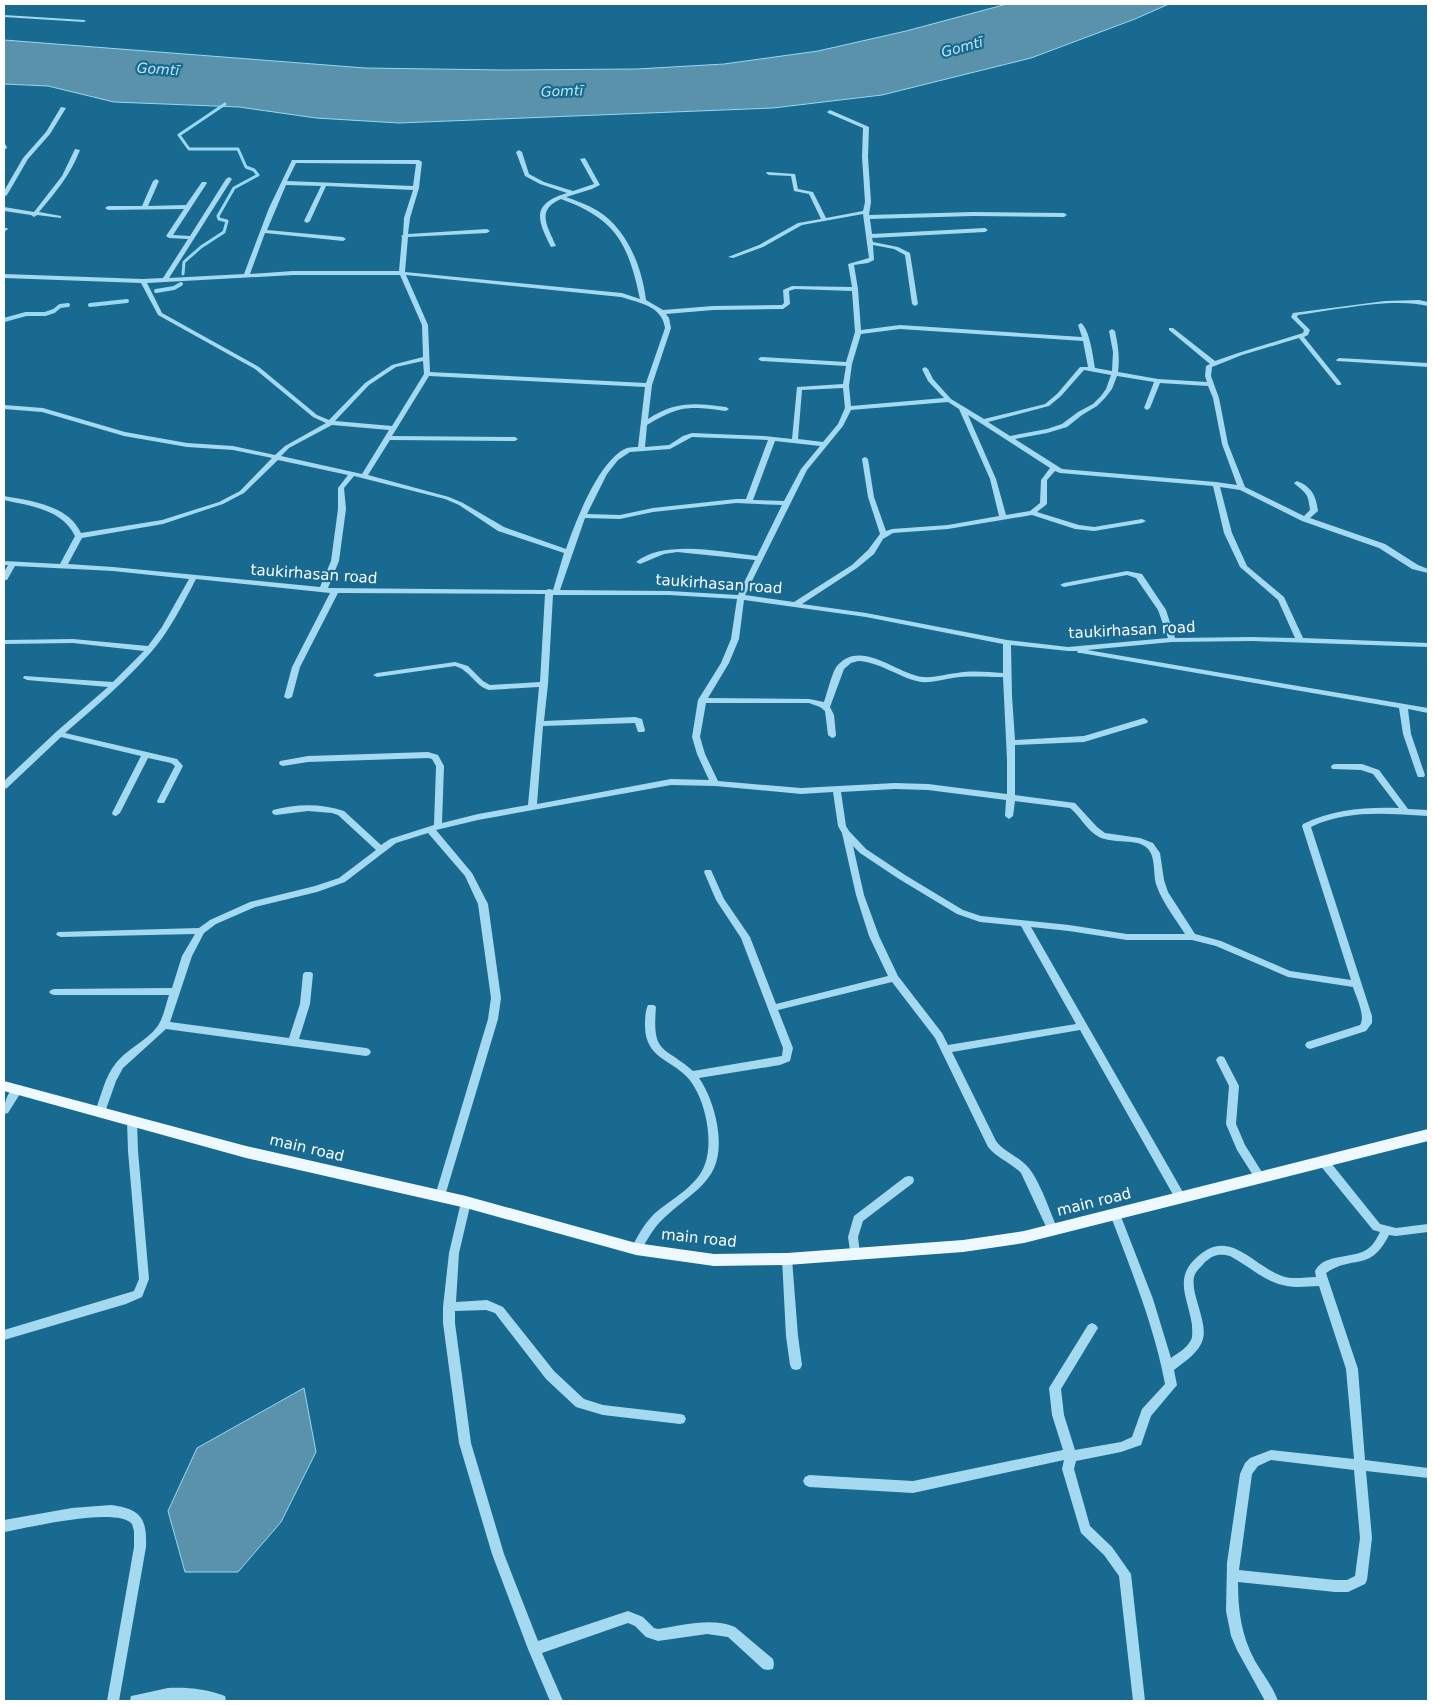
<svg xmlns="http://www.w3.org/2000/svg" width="1432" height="1705" font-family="'DejaVu Sans',sans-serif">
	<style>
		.water { fill: #5a92ac; stroke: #98d8f2 }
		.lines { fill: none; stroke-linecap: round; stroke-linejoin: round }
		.stream-far1 { stroke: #98d8f2; stroke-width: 3 }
		.stream { stroke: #98d8f2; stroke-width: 4 }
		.minor { fill: #a5d9ef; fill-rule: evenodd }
		.major { fill: #eef9ff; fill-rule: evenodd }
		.labels { text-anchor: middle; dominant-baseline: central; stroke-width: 4.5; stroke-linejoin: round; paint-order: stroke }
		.far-water-label { font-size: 14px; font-style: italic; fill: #bde6f7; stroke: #186a90 }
		.street-label { font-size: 15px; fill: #fff; stroke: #186a90 }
	</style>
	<rect width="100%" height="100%" fill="#186a90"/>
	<path class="water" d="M1007 4H1169L1135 19 1031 58 882 95 773 108 399 123 316 118 239 107 114 102 48 86 4 84V40L365 68 504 70 637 69 724 64 818 51 906 31Z
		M304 1388 316 1452 281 1522 238 1572H185L168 1511 197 1448Z"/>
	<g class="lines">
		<path class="stream-far1" d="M183 274 184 262 201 247 224 232 227 221 219 219 218 216 234 188 258 175 254 170 246 167 238 149H189L179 135 225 104"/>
		<path class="stream" d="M156 291 174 288 181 284
			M90 305 127 301
			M4 320 26 314H45L54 311 60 306 68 305"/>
		<path class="minor" d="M4 15 84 20 86 21 84 22 4 17Z
			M61 107 66 108 50 134 28 159 7 195 4 197V191L23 158 46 132Z
			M830 110 869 127 868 157 871 202 869 215 973 212 1064 213 1067 215 1064 217 973 216 870 219 872 234 985 228 988 230 985 232 872 238 873 242 898 247 910 253 918 304 915 306 912 304 905 255 894 249 873 245 874 260 868 263 854 265 858 289 861 330 900 325 1082 337 1078 325 1081 323C1090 330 1093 357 1095 368L1112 371 1113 352 1109 331 1112 329 1115 331C1118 345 1120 358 1118 372L1158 379 1207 382 1205 376 1206 366 1210 364 1169 330V328H1173L1215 361 1238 353 1303 333 1304 330 1291 317 1293 313 1385 301 1419 300 1428 302V306C1394 297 1334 310 1298 315L1297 317 1310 330 1308 335 1304 337 1341 383V385H1337L1299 338 1242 355 1212 367 1211 376 1219 398 1228 444 1245 487 1304 516 1310 510C1308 492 1306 494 1294 483L1297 481C1312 487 1316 496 1318 511L1310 518 1385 544 1418 565 1428 569V573L1412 569 1379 548 1302 521 1240 490 1220 487 1232 533 1247 566 1284 597 1303 638 1428 643V647L1252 641 1172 642 1087 650 1428 708V713L1408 709 1411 734 1425 775 1424 777H1418L1417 775 1403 734 1399 708 1081 653H1078L1077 651H1068L1011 645 1012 696 1015 740 1084 736 1144 718 1148 721 1147 723 1084 742 1015 745V795L1075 803 1097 827 1105 833 1140 838 1153 843 1160 853 1164 880 1168 892 1195 934 1221 941 1290 971 1351 980 1302 826 1303 824C1334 809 1365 807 1399 808L1373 774 1361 770 1332 769 1331 767 1332 765 1335 764H1362L1379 770 1408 809 1428 810V816C1388 814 1348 809 1311 827L1372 1016V1023L1366 1031 1310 1049 1307 1048 1305 1045 1307 1042 1360 1025C1366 1016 1356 997 1353 987L1288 977 1216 946 1192 940H1127L1069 931 1031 927 1184 1194 1185 1197 1184 1200 1180 1201 1176 1200 1080 1030 952 1052 996 1141C1004 1152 1018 1156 1027 1166 1040 1180 1050 1212 1058 1230L1057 1233 1053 1234 1049 1233 1021 1173C1011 1163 997 1158 988 1147L935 1038 892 982 778 1010 793 1048 790 1061 780 1065 699 1078C708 1091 714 1108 717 1124 727 1183 693 1188 659 1223 651 1232 646 1242 640 1252L636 1253 632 1252 631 1249C637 1237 644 1224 654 1214 671 1199 698 1186 705 1164 714 1140 705 1096 687 1077 670 1059 646 1058 645 1027 645 1020 645 1011 648 1005H654L656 1007C652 1055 663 1045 693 1071L782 1056 783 1048 741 938 716 900 704 872 705 870H711L724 899 750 937 776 1004 888 976 869 936 856 895 842 833 838 826 833 792 801 794 715 786 671 785 478 820 436 830 472 873 488 904 501 998 498 1019 444 1199 440 1200 436 1199 435 1196 488 1019 491 998 478 904 465 876 428 833 396 843 345 882 317 892 255 907 216 924 204 933 192 956 170 1022 289 1038 300 1004 303 974 305 972H311L313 974 310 1004 299 1039 366 1048 369 1049 371 1052 369 1055 366 1056 166 1029 123 1068 116 1081 104 1115 100 1116 96 1115 95 1112C101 1096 105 1076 116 1063 128 1048 150 1039 159 1024 164 1015 166 1004 169 995H54L51 994 49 992 51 990 54 989 172 988 182 956 195 934 61 937 58 936 56 934 58 932 199 928 210 920 250 902 315 886 339 878 376 850 338 815 332 813 308 811 276 815 273 814 272 812 273 810C296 804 321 803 344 811L381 845 390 839 434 825 436 766 432 759 428 758 308 762 283 766 280 765 279 763 280 761 308 756 428 752 438 755 444 766 442 823 478 814 528 805 539 687 489 690C475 686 470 670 455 666L377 677 373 675 377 673 455 662 468 666 483 681 490 685 540 682 545 594 338 593 300 667 292 697 288 699 284 697 292 667 330 593 196 579C183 604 170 630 152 651 126 681 95 707 65 733L177 759 183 766 164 803H158L157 801 175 766 171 763 148 758 120 813 116 816 113 815 112 813 141 756 61 737 7 788 4 789V781L56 732 108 687 27 680 23 678 24 676 113 682 144 651 73 643 4 644V640L73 639 148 646 162 627 189 579 113 571 15 566 7 580H4V572L8 565H4V561L60 564 75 536C62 509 30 506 4 500V496C31 501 68 505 81 533L162 520 219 502 240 491 272 458 233 450 187 447 124 436 42 412 4 409V405L43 408 125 432 187 443 233 446 275 455 285 446 326 423 313 417 255 369 158 315 141 283 4 278V274L143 279 163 278 188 239 169 238 166 236 184 209 108 210 105 208 108 206H142L153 181 156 179 159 181 148 206 186 205 202 182H206L207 183 173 235 190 236 226 179 229 177 232 179 169 278 244 274 269 208 292 160H419L422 162 419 188 410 218 408 234 487 229 490 231 487 233 408 237 405 272 622 293 640 299C628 243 616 219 561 199 535 210 548 227 556 246L551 247C537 219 531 204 567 193L540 184 525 176 516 152 519 150 522 152 529 174 544 182 573 191 594 184 580 159 585 158 600 185 592 189 566 197C577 201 588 205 598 211 627 229 642 267 646 300L663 310 713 306 782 305 784 303 783 290 792 286 852 287 848 264 869 258 863 214 802 225 763 247 733 258 728 257 759 245 798 223 821 219 809 194 794 191 791 176 769 175 766 173 767 172 795 174 798 189 813 192 826 218 863 211 865 202 862 157 863 128 828 113 827 112ZM296 163 416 164 413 186 287 181ZM286 185 321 186 304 221 307 223 310 221 326 186 413 190 404 218 403 235 401 236 402 237 399 271H293L250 274 265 233 343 241 346 239 343 237 267 230ZM293 275H400L422 325 423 357 392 365 365 383 329 420 317 415 259 367 162 313 147 283ZM406 275 621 297C640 303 662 306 665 328L646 383 430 372 428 325ZM795 289 852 291 855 332 846 362 761 357 758 359 761 361 846 366 843 384 797 387 792 439 764 436 692 433 683 436 669 445 645 447 647 425C680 405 689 406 726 411L729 409 726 407C694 403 676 401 648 419L652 385 671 328 669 318 666 314 713 310 783 309 790 304 789 291ZM900 329 1083 341 1088 367H1080L1057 394 1045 404 984 419 951 399 933 379 928 369 925 367 922 369 928 381 944 398 851 406 849 386 852 364 861 334ZM423 361 424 374 392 426 335 421 369 385 396 367ZM1084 370 1111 375 1106 389 1101 396 1093 404 1078 412 1062 424 1047 429 1010 436 988 422 1049 406 1061 396ZM429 376 645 387 638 447C635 447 630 447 627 448 599 459 575 523 566 549L504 527 463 503 449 497 368 475 390 440 515 441 518 439 515 437 392 436ZM1117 376 1154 382 1144 408 1147 410 1150 408 1160 383 1208 386 1213 398 1222 444 1237 485 1216 482 1062 469 1015 439 1047 433 1067 427 1082 415 1097 406 1105 398 1112 389ZM843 388 845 408 838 424 823 442 798 439 802 390ZM948 402 959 409 990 479 999 516 948 525 892 529 886 531 874 497 868 459 865 457 863 458 862 459 868 497 880 534 868 550 852 565 794 602 745 595 807 470 843 426 851 410ZM968 415 1050 468 1041 480 1040 503 1030 511 1006 515 996 479ZM332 425 389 430 362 474 281 456 289 448ZM692 437 768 440 746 499H736L653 508 620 515 587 514 607 474 618 460 630 452 670 449ZM775 441 820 446 801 469 784 501 753 500ZM278 460 348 475 338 488V509L331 561 320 587 113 567 68 564 82 538 163 524 223 504 244 493ZM1055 471 1060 473 1213 486 1224 533 1240 567 1278 600 1295 638 1252 637 1175 638 1166 610 1142 574 1127 571 1064 583 1060 585 1064 587 1127 575 1136 578 1158 610 1168 638 1068 647 1007 640 866 613 802 604 857 568 874 554 883 539 893 533 948 529 1032 515 1075 529 1094 531 1142 523 1146 521 1142 519 1094 527 1079 525 1037 512 1047 504V480ZM354 476 445 499 459 505 498 531 564 553 553 590 549 589 546 590 328 588 339 561 346 509 344 488ZM736 503 782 505 757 556C722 552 664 539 636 562L640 564 664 554 677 552 755 560 738 595 669 591 560 590 585 518 620 519 653 512ZM553 595H669L737 599 731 639 721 663 698 700 692 737 697 754 709 780 671 779 537 804 543 726 635 723 638 732H644L645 730 642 719 635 717 544 721 548 684ZM744 600 866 617 1003 644V673C988 672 972 670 957 673 945 674 935 678 923 677 897 674 860 638 837 666 832 672 827 694 824 702L809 699 708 698 729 663 739 639ZM858 661C881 662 899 678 921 682 934 683 947 678 960 677 974 676 989 677 1003 677L1007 760V794L928 784 895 783 801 788 718 781 705 754 700 737 706 703H809L820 707 825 711 828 735 832 738 835 737 836 735 834 715 830 707 844 669 851 663ZM895 789 928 790 1006 800 1005 816 1009 819 1013 816 1015 801 1070 808C1080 816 1087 831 1099 837 1113 844 1137 838 1147 848 1156 856 1153 873 1156 884 1162 902 1175 918 1185 934H1127L1069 925 981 916 963 910 905 875 866 849 849 831 846 826 841 792ZM853 846 860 853 899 879 957 914 980 922 1021 926 1076 1024 948 1045 942 1033 898 976 879 936 864 895Z
			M4 144 6 145 7 148 4 150Z
			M75 149 80 150C71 174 55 193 39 212L61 216V218L37 215 34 217 31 215 4 211V207L34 212 62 176Z
			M4 228H7L8 229 4 232Z
			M1339 358 1428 363V367L1337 361 1336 360Z
			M1221 1056 1224 1057 1239 1086 1236 1124 1245 1145 1265 1177 1264 1180 1260 1181 1256 1180 1237 1150 1226 1124 1229 1086 1216 1060 1218 1057Z
			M18 1085 22 1086 23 1089 8 1113 4 1114C4 1103 7 1090 18 1085Z
			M132 1117 136 1118 137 1121 138 1151 149 1279 142 1297 126 1304 4 1340V1330L134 1291 139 1279 128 1151 127 1121 128 1118Z
			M1323 1157 1327 1158 1380 1224 1396 1228 1428 1224V1232L1396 1236 1389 1235C1370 1273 1354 1254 1326 1273L1358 1369 1365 1460 1428 1468V1478L1366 1471 1372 1538 1367 1580 1365 1584 1348 1592H1335L1238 1582C1238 1610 1241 1635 1255 1661 1263 1674 1273 1687 1278 1701H1265L1237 1650 1231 1636 1226 1611 1227 1563 1240 1474 1245 1463 1250 1458 1271 1450 1354 1459 1346 1369 1319 1286C1309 1286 1298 1288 1287 1286 1266 1283 1249 1266 1230 1256 1219 1253 1213 1255 1205 1262 1202 1266 1197 1270 1195 1274 1188 1290 1208 1320 1203 1339 1199 1353 1185 1361 1174 1370L1177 1385 1151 1416 1141 1445 1121 1452 1076 1461 1074 1469 1090 1526 1112 1547 1131 1574 1145 1701H1133L1119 1576 1104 1555 1081 1533 1062 1469 1064 1460 913 1493 809 1487 805 1485 803 1481 805 1477 809 1475 913 1481 1063 1450 1052 1415 1049 1388 1088 1325 1092 1323 1096 1325 1098 1328 1061 1389 1064 1415 1075 1450 1121 1442 1132 1437 1142 1409 1165 1384C1154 1325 1131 1270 1110 1214L1111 1211 1115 1210 1119 1211 1120 1214 1153 1299 1171 1358C1178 1353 1187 1348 1191 1340 1193 1336 1192 1330 1192 1325 1189 1301 1174 1280 1194 1260 1228 1225 1250 1264 1282 1276 1293 1280 1305 1277 1316 1277L1315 1271C1325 1252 1354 1260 1369 1248 1374 1244 1377 1238 1380 1232L1373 1230 1319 1164 1318 1161 1319 1158ZM1271 1460 1354 1470 1360 1538 1355 1576 1347 1580H1335L1239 1570 1252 1474 1258 1466Z
			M909 1176 913 1177 914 1180 913 1183 863 1221 858 1237 860 1254 859 1257 855 1259 851 1257 848 1237 854 1216 905 1177Z
			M466 1198 470 1199 471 1202 459 1253 456 1302 487 1300 503 1307 554 1371 584 1399 603 1405 680 1414 684 1415 686 1419 684 1423 680 1424 603 1415 576 1407 546 1379 495 1313 486 1310 455 1311V1323L471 1443 504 1554 538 1641 628 1611 643 1617 654 1628 658 1629C683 1625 712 1617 735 1627L773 1659 774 1664 773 1669 768 1670 763 1669 728 1637 707 1634 658 1641 646 1637 635 1626 628 1623 542 1653 563 1701H550L528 1649 492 1554 459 1443 443 1323V1307L449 1253 461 1202 462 1199Z
			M787 1254 791 1256 792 1259 798 1336 802 1365 800 1369 796 1370 792 1369 790 1365 786 1336 782 1259 783 1256Z
			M111 1505C141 1509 147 1518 146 1547L119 1701H107L134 1547V1531L132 1524C117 1506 27 1528 4 1532V1520L72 1508Z
			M168 1688C187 1687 207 1689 225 1696L226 1701H130L131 1696 136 1695Z"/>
		<path class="major" d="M4 1081 246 1146 466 1196 636 1243 714 1254 787 1253 963 1240 1024 1231 1428 1129V1141L1024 1243 963 1252 787 1265 714 1266 636 1255 466 1208 246 1158 4 1091Z"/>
	</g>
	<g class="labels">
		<g class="far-water-label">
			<text transform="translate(962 47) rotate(-15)">Gomtī</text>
			<text transform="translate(158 69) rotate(4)">Gomtī</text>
			<text transform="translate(562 91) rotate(-2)">Gomtī</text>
		</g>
		<g class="street-label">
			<text transform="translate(314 574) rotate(4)">taukirhasan road</text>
			<text transform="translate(719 584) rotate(4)">taukirhasan road</text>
			<text transform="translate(1132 630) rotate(-3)">taukirhasan road</text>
			<text transform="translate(307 1148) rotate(13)">main road</text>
			<text transform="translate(1094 1202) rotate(-14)">main road</text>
			<text transform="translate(699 1238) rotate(6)">main road</text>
		</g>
	</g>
	<rect width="1432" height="1705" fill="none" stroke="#ffffff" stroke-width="10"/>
</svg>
